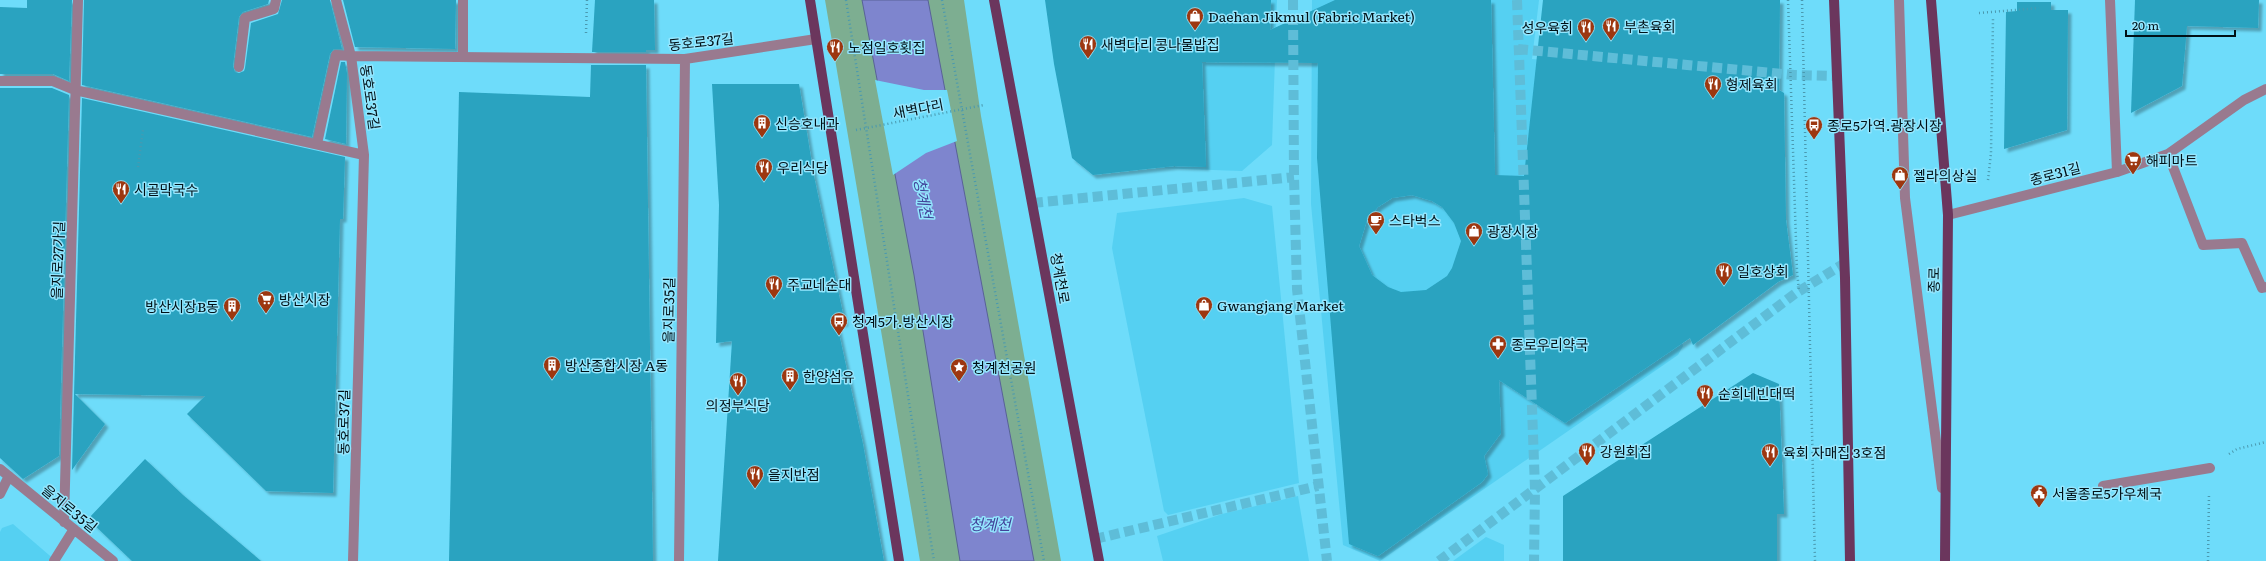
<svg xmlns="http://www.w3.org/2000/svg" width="2266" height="561" font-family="Literata,'Noto Sans KR',serif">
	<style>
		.built { fill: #55d0f2 }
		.green { fill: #7dae91 }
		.water { fill: #7e85ce; stroke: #586297 }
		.pier { fill: #6edcfa }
		.building { fill: #29a3c0; fill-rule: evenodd; filter: url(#shadow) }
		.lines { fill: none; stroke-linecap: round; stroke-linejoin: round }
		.minor-tunnel { stroke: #5ebdd8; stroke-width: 10; stroke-dasharray: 10 5; stroke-linecap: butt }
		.path { stroke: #4a99af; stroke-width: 2.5; stroke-dasharray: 1 3; stroke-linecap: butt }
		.minor { stroke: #997a8f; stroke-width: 10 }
		.major { stroke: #6b365d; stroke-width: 10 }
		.path-bridge { stroke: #4a99af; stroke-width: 2.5; stroke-dasharray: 1 3; stroke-linecap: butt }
		.labels { text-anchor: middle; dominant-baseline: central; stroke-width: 3; stroke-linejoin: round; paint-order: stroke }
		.poi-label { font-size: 14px; fill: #001016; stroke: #93e6fe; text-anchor: start }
		.street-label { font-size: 14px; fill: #001016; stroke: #93e6fe }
		.water-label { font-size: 15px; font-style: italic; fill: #424299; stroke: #93e6fe }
	</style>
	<defs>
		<filter id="shadow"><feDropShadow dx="3.5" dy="3.5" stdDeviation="1" flood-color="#0004"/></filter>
	</defs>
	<rect width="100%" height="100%" fill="#6edcfa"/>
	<path class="built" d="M1096 0H1277L1272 145 1242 171 1155 168Z
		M1312 0H1539L1532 59 1632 68 1683 346 1678 355 1380 561 1343 545 1311 204Z
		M1244 198 1272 206 1299 483 1168 515 1164 511 1112 248 1117 213Z
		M1298 496 1309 561H1163L1157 536 1222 514Z
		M13 524 56 561H0V532L2 528Z
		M1486 537 1504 545V561H1453Z"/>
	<path class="green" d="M825 0H964L981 116 1061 561H920Z"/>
	<path class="water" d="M862 0H928L1034 561H960L914 275Z"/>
	<path class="pier" d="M875 80 924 90H947L957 141 926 153 893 175Z"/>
	<path class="building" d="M27 0H72L69 81 53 74H0V7L27 8Z
		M84 0H269L268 4 243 12 239 17 233 66 235 72 239 73 244 71 245 68 251 23 278 14 282 0H330L342 49H334L330 54 312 137 82 85Z
		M343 0H456L455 49 355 47Z
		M595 0H654L655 50H646V52H592Z
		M1045 0H1271L1270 30 1335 0H1491L1495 175 1524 176 1543 0H1780L1779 90 1784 93 1786 220 1793 275 1778 282 1693 345 1690 338 1565 423 1499 380 1501 433 1484 456 1488 474 1482 482 1378 556 1349 544 1317 158 1318 63 1202 62 1206 167 1174 166 1093 175 1072 158 1054 64ZM1412 195 1432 201 1442 207 1454 223 1461 241 1452 268 1447 276 1426 290 1401 292 1388 287 1372 275 1359 246 1367 220 1378 207 1392 198Z
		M2135 0H2259L2258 28 2187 26 2182 86 2131 113Z
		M2017 2H2051V10H2068L2067 130 2004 149 2006 12 2017 11Z
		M341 62H345L347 73 346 144 325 139Z
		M591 65H646L653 561H449L459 92 590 97Z
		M712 84H799L814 176 845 323 837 324 863 444 884 561H718L732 341 716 343 719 205Z
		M0 88H52L69 95 59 456 23 479 0 458Z
		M82 98 345 157 343 219H340L333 493 266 491 187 414 205 396 75 394 105 424 72 470Z
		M1753 373 1779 384 1784 514H1777V561H1563V496Z
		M145 459 183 495 261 561H132L88 519Z"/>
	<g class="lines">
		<path class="minor-tunnel" d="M1293 0 1294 177 1297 289 1327 561
			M1517 0 1535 489 1534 561
			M1518 49 1794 75 1836 76
			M1033 203 1294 177
			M1095 539 1318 486
			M1439 561 1796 293 1845 263"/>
		<path class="path" d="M846 0 934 561
			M942 0 1044 561
			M1788 0 1797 271 1799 291
			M1802 0 1815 561
			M1979 13 2039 8
			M586 33 587 0
			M138 167 143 130
			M1988 180 1991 153 1993 18
			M2229 454 2237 449 2266 442
			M2208 561 2209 493"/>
		<path class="minor" d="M463 0V56
			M1899 0 1905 198 1942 488
			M2110 0 2117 172
			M239 67 245 18 274 9 276 0
			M0 81H53L75 90 364 155
			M317 144 336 55 351 56 336 0
			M2168 154 2203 245 2242 243 2262 288 2266 287
			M1948 215 2117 172 2168 154 2244 100 2266 89
			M0 469 113 561
			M2103 486 2210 468
			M0 494 9 476
			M64 522 78 0
			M54 561 74 529
			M353 561 364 155 351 56 685 59 816 39
			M679 561 685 59"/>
		<path class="major" d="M810 0 899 561
			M994 0 1099 561
			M1834 0 1845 278 1850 561
			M1931 0 1948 215 1945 561"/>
		<path class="path-bridge" d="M856 130 984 105"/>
	</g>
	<defs>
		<g id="shop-pin" transform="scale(0.9)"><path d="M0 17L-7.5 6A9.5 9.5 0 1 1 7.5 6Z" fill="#9d3710" stroke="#93e6fe"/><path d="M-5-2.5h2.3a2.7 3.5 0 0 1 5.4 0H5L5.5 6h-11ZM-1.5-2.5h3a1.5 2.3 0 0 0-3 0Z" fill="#fff"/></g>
		<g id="restaurant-pin" transform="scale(0.9)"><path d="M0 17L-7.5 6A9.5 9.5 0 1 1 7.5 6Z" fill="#9d3710" stroke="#93e6fe"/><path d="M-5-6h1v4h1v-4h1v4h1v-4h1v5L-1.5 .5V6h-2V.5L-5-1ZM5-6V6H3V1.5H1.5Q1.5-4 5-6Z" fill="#fff"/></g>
		<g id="building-pin" transform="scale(0.9)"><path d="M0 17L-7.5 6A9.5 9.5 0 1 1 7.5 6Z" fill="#9d3710" stroke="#93e6fe"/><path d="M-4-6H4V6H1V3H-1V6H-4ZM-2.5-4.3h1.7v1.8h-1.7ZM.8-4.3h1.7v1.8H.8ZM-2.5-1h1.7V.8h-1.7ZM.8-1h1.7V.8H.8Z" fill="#fff"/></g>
		<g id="bus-pin" transform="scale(0.9)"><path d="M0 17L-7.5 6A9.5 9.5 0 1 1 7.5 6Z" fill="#9d3710" stroke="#93e6fe"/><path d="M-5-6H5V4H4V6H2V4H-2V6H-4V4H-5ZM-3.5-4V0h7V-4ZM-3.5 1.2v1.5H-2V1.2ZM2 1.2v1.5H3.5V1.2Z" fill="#fff"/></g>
		<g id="supermarket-pin" transform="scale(0.9)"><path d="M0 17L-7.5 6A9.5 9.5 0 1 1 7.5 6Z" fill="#9d3710" stroke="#93e6fe"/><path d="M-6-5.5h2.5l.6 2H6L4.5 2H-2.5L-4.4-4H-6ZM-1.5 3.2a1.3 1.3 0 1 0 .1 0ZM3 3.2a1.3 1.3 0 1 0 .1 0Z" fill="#fff"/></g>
		<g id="cafe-pin" transform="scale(0.9)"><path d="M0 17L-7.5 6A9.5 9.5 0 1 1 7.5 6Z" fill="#9d3710" stroke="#93e6fe"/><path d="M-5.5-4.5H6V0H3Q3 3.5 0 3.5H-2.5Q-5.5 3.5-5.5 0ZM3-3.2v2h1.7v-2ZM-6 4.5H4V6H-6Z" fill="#fff"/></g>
		<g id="pharmacy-pin" transform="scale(0.9)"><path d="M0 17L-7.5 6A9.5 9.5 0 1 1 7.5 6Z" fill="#9d3710" stroke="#93e6fe"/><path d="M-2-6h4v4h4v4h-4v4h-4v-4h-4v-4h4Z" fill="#fff"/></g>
		<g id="sight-pin" transform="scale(0.9)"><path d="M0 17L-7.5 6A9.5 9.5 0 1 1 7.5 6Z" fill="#9d3710" stroke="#93e6fe"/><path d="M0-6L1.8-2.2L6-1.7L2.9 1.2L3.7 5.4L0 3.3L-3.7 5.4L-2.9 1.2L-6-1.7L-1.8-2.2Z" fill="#fff"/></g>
		<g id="civic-pin" transform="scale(0.9)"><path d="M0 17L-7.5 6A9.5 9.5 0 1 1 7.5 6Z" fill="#9d3710" stroke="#93e6fe"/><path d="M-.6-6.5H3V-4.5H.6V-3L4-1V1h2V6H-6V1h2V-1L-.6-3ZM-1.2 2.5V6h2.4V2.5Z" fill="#fff"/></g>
	</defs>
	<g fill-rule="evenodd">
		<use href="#shop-pin" x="1195" y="16"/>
		<use href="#restaurant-pin" x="1611" y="26"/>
		<use href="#restaurant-pin" x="1586" y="27"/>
		<use href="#restaurant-pin" x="1088" y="44"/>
		<use href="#restaurant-pin" x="835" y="47"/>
		<use href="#restaurant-pin" x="1713" y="84"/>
		<use href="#building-pin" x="762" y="123"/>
		<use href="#bus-pin" x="1814" y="125"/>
		<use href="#supermarket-pin" x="2133" y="160"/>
		<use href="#restaurant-pin" x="764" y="167"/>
		<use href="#shop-pin" x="1900" y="175"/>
		<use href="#restaurant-pin" x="121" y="189"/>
		<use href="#cafe-pin" x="1376" y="220"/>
		<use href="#shop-pin" x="1474" y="231"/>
		<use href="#restaurant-pin" x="1724" y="271"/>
		<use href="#restaurant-pin" x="774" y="284"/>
		<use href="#supermarket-pin" x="266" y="299"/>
		<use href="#shop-pin" x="1204" y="305"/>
		<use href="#building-pin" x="232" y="306"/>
		<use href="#bus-pin" x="839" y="321"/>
		<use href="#pharmacy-pin" x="1498" y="344"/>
		<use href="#building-pin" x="552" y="365"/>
		<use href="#sight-pin" x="959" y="367"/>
		<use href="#building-pin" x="790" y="376"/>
		<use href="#restaurant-pin" x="738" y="381"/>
		<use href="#restaurant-pin" x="1705" y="393"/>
		<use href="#restaurant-pin" x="1587" y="451"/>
		<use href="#restaurant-pin" x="1770" y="452"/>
		<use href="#restaurant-pin" x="755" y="474"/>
		<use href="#civic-pin" x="2039" y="493"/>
	</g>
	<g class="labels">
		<g class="poi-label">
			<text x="1208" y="16">Daehan Jikmul (Fabric Market)</text>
			<text x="1624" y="26">부촌육회</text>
			<text x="1573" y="27" text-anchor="end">성우육회</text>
			<text x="1101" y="44">새벽다리 콩나물밥집</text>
			<text x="848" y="47">노점일호횟집</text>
			<text x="1726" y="84">형제육회</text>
			<text x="775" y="123">신승호내과</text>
			<text x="1827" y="125">종로5가역.광장시장</text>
			<text x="2146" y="160">해피마트</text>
			<text x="777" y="167">우리식당</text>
			<text x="1913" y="175">젤라의상실</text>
			<text x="134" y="189">시골막국수</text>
			<text x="1389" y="220">스타벅스</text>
			<text x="1487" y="231">광장시장</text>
			<text x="1737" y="271">일호상회</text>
			<text x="787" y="284">주교네순대</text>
			<text x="279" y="299">방산시장</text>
			<text x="1217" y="305">Gwangjang Market</text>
			<text x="219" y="306" text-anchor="end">방산시장B동</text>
			<text x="852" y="321">청계5가.방산시장</text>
			<text x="1511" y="344">종로우리약국</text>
			<text x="565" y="365">방산종합시장 A동</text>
			<text x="972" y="367">청계천공원</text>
			<text x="803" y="376">한양섬유</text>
			<text x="1718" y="393">순희네빈대떡</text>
			<text x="738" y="405" text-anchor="middle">의정부식당</text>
			<text x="1600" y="451">강원회집</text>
			<text x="1783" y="452">육회 자매집 3호점</text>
			<text x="768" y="474">을지반점</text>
			<text x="2052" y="493">서울종로5가우체국</text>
		</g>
		<g class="street-label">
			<text transform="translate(701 41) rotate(-6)">동호로37길</text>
			<text transform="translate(371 97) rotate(82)">동호로37길</text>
			<text transform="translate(918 108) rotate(-11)">새벽다리</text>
			<text transform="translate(2055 173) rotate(-15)">종로31길</text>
			<text transform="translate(57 260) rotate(-88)">을지로27가길</text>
			<text transform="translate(1061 278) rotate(80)">청계천로</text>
			<text transform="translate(1933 280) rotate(-89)">종로</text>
			<text transform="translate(668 310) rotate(-89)">을지로35길</text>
			<text transform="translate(343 422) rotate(-89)">동호로37길</text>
			<text transform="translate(70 508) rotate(39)">을지로35길</text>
		</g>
		<g class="water-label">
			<text transform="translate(924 198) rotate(79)">청계천</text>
			<text x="990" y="523">청계천</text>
		</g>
	</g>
	<path d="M2126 30v6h109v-6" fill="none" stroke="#001016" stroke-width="2"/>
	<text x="2132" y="30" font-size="12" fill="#001016" stroke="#93e6fe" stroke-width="3" paint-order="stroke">20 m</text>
</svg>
